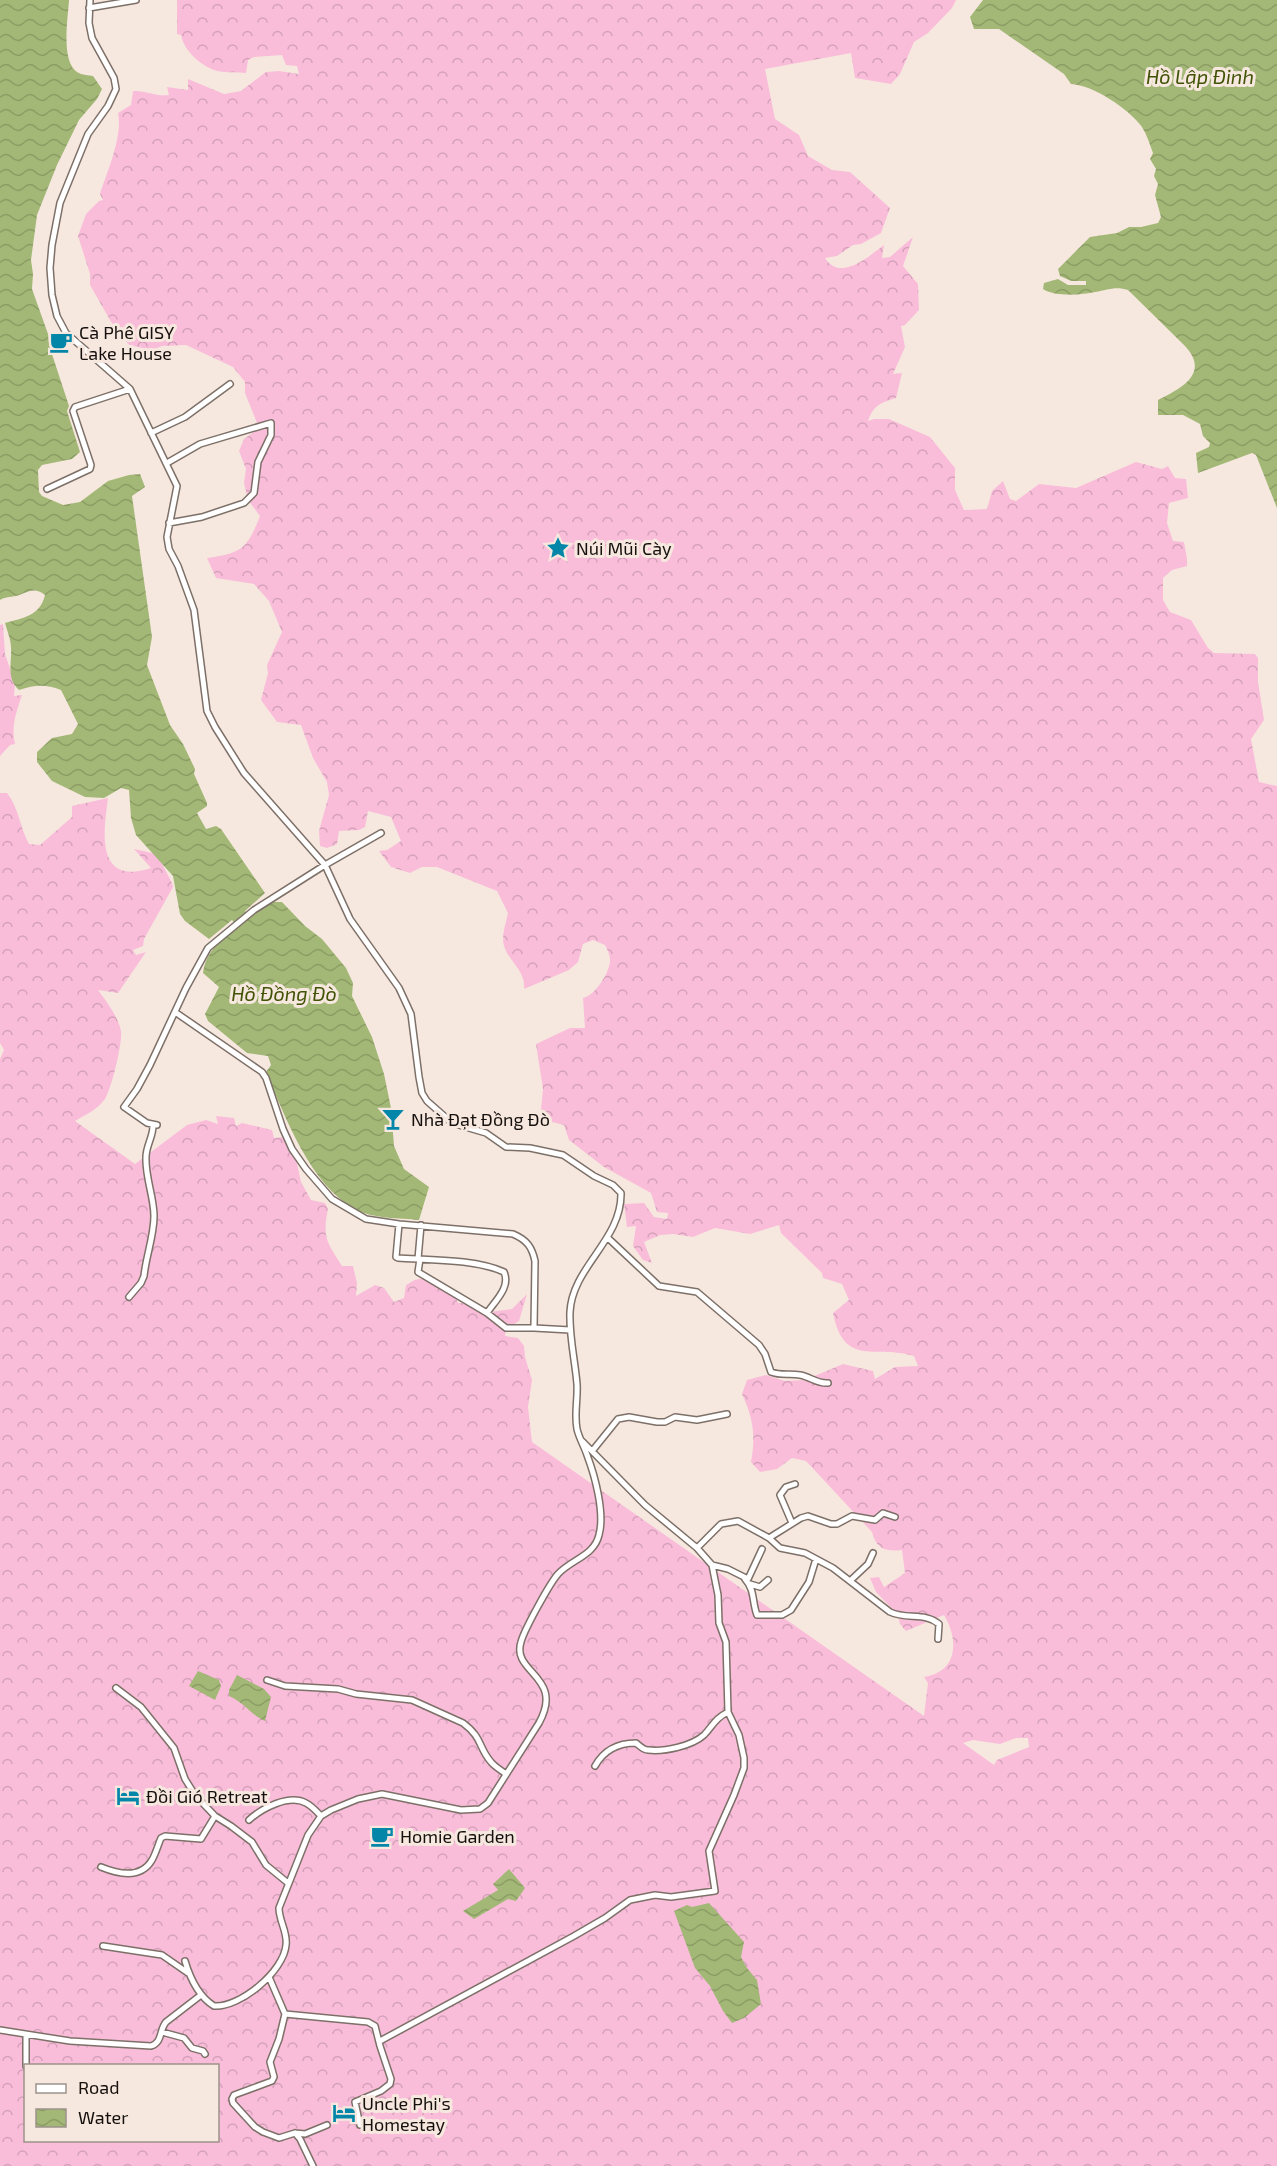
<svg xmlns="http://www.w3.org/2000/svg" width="1277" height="2166" font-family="'Exo 2',sans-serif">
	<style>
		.forest { fill: url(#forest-crowns); fill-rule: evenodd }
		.water { fill: url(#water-waves) }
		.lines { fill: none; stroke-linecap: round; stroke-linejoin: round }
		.minor-casing { stroke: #7d7068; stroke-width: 8 }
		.minor { stroke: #fff; stroke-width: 5 }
		.labels { text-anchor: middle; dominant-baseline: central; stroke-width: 6; stroke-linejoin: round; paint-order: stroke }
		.poi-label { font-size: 18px; fill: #15100d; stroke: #f7e8df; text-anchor: start }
		.water-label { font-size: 20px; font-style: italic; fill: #415306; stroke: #f7e8df }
	</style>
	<defs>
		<pattern id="forest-crowns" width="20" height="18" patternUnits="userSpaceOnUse" patternTransform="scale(1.5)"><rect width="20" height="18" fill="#f9bdda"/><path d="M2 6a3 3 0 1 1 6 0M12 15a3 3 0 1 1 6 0" fill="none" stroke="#d5a1ba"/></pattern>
		<pattern id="water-waves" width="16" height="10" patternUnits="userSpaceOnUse" patternTransform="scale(1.5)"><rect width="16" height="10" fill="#a3b876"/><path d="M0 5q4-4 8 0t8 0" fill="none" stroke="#8b9d65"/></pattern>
	</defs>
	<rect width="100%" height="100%" fill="#f7e8df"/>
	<path class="forest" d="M177 0H956L952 8 928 33 914 42 900 74 891 84 855 78 851 53 765 69 775 119 799 135 808 156 832 170 850 172 890 208 881 233 861 244 853 245 837 256 825 258C840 282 868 257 884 245L882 258 890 257 913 237 903 266 918 284 919 310 905 325 901 326 905 347 893 374 902 373 896 398C880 403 874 405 868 421L874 419H889L930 437 955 468V490L964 510 987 509 992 491 1003 481 1010 499 1016 501 1039 484 1076 488 1136 462 1162 469 1168 466 1175 478 1186 479 1188 498 1169 503 1167 523 1173 541 1184 542 1187 559V566L1172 570 1163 578V600L1170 612 1191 620 1208 648 1214 653 1255 654 1258 658V682L1264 720 1251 739 1259 782 1277 786V2166H0V1059L4 1050 0 1043V793H7C19 808 20 828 29 844L40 845 72 817V806L108 798C103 834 96 886 151 868L134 849 157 854 172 883 173 887 144 939 143 946 133 950 136 955 146 952 118 993 98 990C106 1001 118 1016 121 1031 123 1042 111 1090 105 1099 97 1110 85 1115 75 1121L135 1164 187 1125 206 1120 218 1124 216 1116 234 1118 236 1126 242 1123 272 1130 274 1138 291 1136 301 1182 311 1200 325 1203 328 1209C322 1238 327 1242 342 1266H353L357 1283 356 1296 375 1285 384 1288 394 1302 404 1298 406 1285C410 1283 415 1279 419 1279 433 1279 454 1289 458 1303H462L482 1313 512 1309 527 1294 519 1321 506 1329 505 1336 518 1338 524 1346 525 1357 532 1380 528 1407 532 1442 924 1716 928 1683 924 1677C958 1672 959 1640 944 1615L906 1631 900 1624 898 1615 876 1592 870 1578 879 1577 884 1587 905 1573 902 1550C886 1552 876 1549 872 1532L806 1461 792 1458 777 1469 760 1472 751 1462C756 1435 753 1418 742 1394L747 1380 766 1375 785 1381 805 1380 843 1364 873 1371 875 1379 895 1367 918 1366 914 1356C877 1344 844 1369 833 1313L849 1300 842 1284 823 1278 822 1273 781 1233 779 1225 750 1234 715 1228 693 1237 673 1234 660 1235 644 1242 652 1263 643 1260 633 1246 636 1226 627 1227 624 1204 644 1203 654 1217 667 1219 668 1213 657 1212 651 1193 604 1167 569 1140 564 1125 548 1121 541 1109 543 1089 536 1044 570 1028H585L583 998C595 996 611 971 610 959 610 955 607 949 605 945L593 940 583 944 578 962 569 970 524 989C526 971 509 962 504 946 501 936 506 923 508 913L497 891 437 867H422L410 873 391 867 379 851 387 850 401 841 391 817 368 811 365 827 359 830 339 831 337 844 327 848 320 846 319 831 329 795 327 782 313 758 301 725 277 722 261 700 268 673 267 665 282 632 269 601 254 584 216 578 207 558C242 553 247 549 260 516L248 500 244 483 246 469 239 451 244 439 259 428 245 393V382L233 367 186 345 162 346 152 350 129 345 114 327 90 285V274L78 236 86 214 99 201 103 200 100 194C107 172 123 136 118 113L131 105 133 91C146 90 156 97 169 95L167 87 188 90V79L224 94 241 91 266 72 279 71 299 74 297 66 286 65 282 55 254 57 248 60 246 73C237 72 226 73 217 71 201 66 184 51 181 35L177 34ZM1016 1738H1028L1029 1747 997 1760 994 1765 963 1743 973 1740 1000 1744ZM26 2066H218V2140H26Z
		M3 624 5 654 15 683 14 696 22 695C16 713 11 726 15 744L10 745 0 756V625Z"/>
	<path class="water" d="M0 0H69C68 18 60 64 79 73 82 75 89 75 93 76L102 89 97 99 79 120 57 165 37 215 31 260 33 274 32 289 48 334 49 345 69 406 67 411 80 452 72 459 42 465 38 470 39 492 42 496 63 505 80 502 108 481 129 475 140 474 145 487 132 496 152 637 147 665 170 725 183 744 195 769 194 774 207 803V806L197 813 206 829 216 826 221 829 265 893 245 911 250 916 273 902H282L305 926 322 939 346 968 353 983 352 996 372 1037 384 1074 391 1108 394 1146 404 1169 429 1187 419 1220C399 1218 373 1219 355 1209 310 1185 285 1116 266 1072L271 1065 268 1056 247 1053 208 1021 205 1014 219 987 203 973C206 951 221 939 237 926L232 920 209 939 185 921 180 914 173 876 136 835 131 818 129 790 121 788 104 798 85 797 52 781 37 762V752L52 738 72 734 78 724 61 690C45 684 35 685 19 690 6 679 12 662 11 648 11 639 7 631 5 623 23 618 40 616 45 595 33 586 28 593 16 596 10 597 5 597 0 600Z
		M983 0H1277V508L1256 455 1252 453 1198 473 1196 453 1209 447 1210 443 1203 436 1200 424 1183 415H1158V400C1182 388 1211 373 1184 345L1128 290C1115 286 1108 290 1095 292 1081 295 1055 297 1043 289L1044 283 1058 279 1068 285H1086V281H1071L1060 276 1058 269 1090 237 1117 233 1129 227H1141L1158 223 1161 217 1155 195 1158 184 1154 176 1156 169 1150 159 1153 153C1150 145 1147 135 1142 127 1129 109 1093 85 1071 84L1064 74 999 29H974L970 17Z
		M198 1671 219 1680 221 1686 215 1700 189 1686Z
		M237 1675 264 1689 271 1697 265 1721C252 1716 245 1703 229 1696V1690Z
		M509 1869 525 1888 516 1901 508 1899 474 1919 463 1911 498 1890 493 1884Z
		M709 1903 744 1942 741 1957 747 1968 757 1980 761 2004 744 2018 732 2023 723 2011 710 1986 695 1968 674 1911 687 1905 692 1907Z"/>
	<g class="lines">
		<g class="minor-casing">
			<path id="minor" d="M90 0 89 23 92 38 114 78 116 89 108 106 88 134 60 203 52 245 50 268 52 295 57 316 66 333 130 389 177 486 167 537 169 549 178 566 194 610 207 711 215 727 244 773 325 865 350 919 399 988 411 1014 419 1077 422 1093 427 1101 452 1123 486 1133 506 1147 530 1148 563 1155 594 1176 613 1185 621 1193C622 1240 572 1267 570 1312 569 1336 575 1360 577 1384 578 1399 574 1414 577 1429 579 1438 584 1446 587 1455 595 1476 605 1513 599 1535 594 1556 572 1559 558 1574 550 1583 524 1630 521 1642 511 1673 565 1676 539 1723L488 1803 480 1809 461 1810 382 1794 358 1799 331 1810 321 1816 308 1835 279 1908C279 1921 288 1933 286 1945 284 1971 240 2008 214 2006 198 1996 190 1978 185 1961
				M89 8 136 0
				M151 433 185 417 230 384
				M167 463 200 444 271 423V435L258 462 254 493 244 503 202 517 169 523
				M47 489 90 469 91 465 73 411 75 407 130 389
				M175 1012 262 1072 266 1078 283 1129 292 1149 306 1169 332 1199 366 1219 399 1224 513 1234C527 1240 532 1247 535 1261L534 1328 570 1330
				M157 1125 147 1123 124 1107 137 1089 150 1065 186 988 208 948 254 910 325 865 381 833
				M399 1224 396 1257 398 1258C429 1260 476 1259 504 1272 511 1287 495 1301 487 1313
				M608 1238 659 1286 697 1292 759 1345 765 1354 771 1372C781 1376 790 1373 800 1375 811 1377 817 1384 828 1383
				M418 1259 421 1225
				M420 1259 418 1272 487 1313 506 1328H534
				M129 1297 141 1283 144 1276C146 1256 154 1236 154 1216 154 1197 145 1177 146 1157 146 1146 153 1137 153 1126
				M593 1450 618 1419 629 1417 657 1422H665L675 1417 697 1420 727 1414
				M792 1523 780 1495 786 1487 795 1484
				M769 1538 801 1518 808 1516 831 1524H837L852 1516 875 1520 883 1513 895 1517
				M697 1548 721 1524 738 1521 769 1538 780 1548 805 1553 833 1568 890 1612C907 1620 925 1612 939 1624L938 1639
				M712 1565 728 1569 748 1579 762 1549
				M745 1579C755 1590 752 1602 757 1615H782L791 1610 809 1582 816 1559
				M851 1580 868 1564 873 1553
				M750 1584 760 1587 768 1580
				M267 1680 285 1686 338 1689 356 1694 412 1700 463 1723C483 1738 478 1747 491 1762 495 1767 501 1770 506 1774
				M116 1688 141 1707 174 1748 185 1779 195 1795 215 1816 231 1826 252 1842 266 1865 288 1883
				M595 1766C604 1750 618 1743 636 1743 640 1746 643 1750 648 1750 664 1752 692 1746 704 1735 713 1726 714 1719 728 1712
				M249 1820C262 1808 289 1794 306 1803 312 1806 317 1812 321 1816
				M101 1867C118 1874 141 1879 152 1860 156 1853 158 1845 161 1838L165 1836 201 1839 215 1816
				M103 1946 162 1955 188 1973
				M269 1977 285 2014 368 2022 375 2026 380 2046 391 2079 390 2084 381 2091 355 2102 360 2125
				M285 2014 279 2039 270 2062 274 2077 272 2081 234 2095 232 2099 233 2103 255 2127 263 2132 279 2138 295 2133 305 2134 327 2125
				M0 2030 70 2041 151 2046C163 2042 159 2030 166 2022L201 1995
				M162 2032 184 2038 192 2048 203 2051 205 2054
				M380 2041 574 1936 605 1918 630 1900 655 1895 671 1897 715 1891 709 1851 734 1795 744 1768V1758L739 1735 728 1712 726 1642 719 1623 718 1595 712 1565 697 1548 645 1505 582 1441
				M26 2066V2035
				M295 2133 300 2139 313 2166"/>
		</g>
		<use href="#minor" class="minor"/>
	</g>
	<defs>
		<g id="cafe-bare" transform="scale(1.8)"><path d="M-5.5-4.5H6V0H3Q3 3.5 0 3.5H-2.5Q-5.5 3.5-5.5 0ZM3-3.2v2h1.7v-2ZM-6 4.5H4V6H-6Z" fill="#0486a9" stroke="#f7e8df" stroke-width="2.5" paint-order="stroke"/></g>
		<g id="sight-bare" transform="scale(1.8)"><path d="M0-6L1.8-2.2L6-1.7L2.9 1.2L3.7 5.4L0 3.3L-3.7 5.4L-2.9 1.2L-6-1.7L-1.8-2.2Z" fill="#0486a9" stroke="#f7e8df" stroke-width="2.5" paint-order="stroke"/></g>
		<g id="bar-bare" transform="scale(1.8)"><path d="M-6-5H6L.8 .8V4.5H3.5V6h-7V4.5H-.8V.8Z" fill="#0486a9" stroke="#f7e8df" stroke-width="2.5" paint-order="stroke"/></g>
		<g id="hotel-bare" transform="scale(1.8)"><path d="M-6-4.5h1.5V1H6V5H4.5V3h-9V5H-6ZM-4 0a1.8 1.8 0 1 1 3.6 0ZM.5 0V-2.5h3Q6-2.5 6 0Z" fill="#0486a9" stroke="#f7e8df" stroke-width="2.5" paint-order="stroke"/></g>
	</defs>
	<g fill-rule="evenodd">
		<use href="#cafe-bare" x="61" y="342"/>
		<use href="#sight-bare" x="558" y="548"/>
		<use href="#bar-bare" x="393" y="1119"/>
		<use href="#hotel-bare" x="128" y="1796"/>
		<use href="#cafe-bare" x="382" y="1836"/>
		<use href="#hotel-bare" x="344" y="2113"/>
	</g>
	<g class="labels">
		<g class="poi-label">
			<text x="79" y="332">Cà Phê GISY<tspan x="79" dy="21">Lake House</tspan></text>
			<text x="576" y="548">Núi Mũi Cày</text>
			<text x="411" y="1119">Nhà Đạt Đồng Đò</text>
			<text x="146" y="1796">Đồi Gió Retreat</text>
			<text x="400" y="1836">Homie Garden</text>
			<text x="362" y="2103">Uncle Phi's<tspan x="362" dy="21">Homestay</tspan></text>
		</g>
		<g class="water-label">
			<text x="1200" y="76">Hồ Lập Đinh</text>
			<text x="284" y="993">Hồ Đồng Đò</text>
		</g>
	</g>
	<rect x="24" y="2064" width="195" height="78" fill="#f7e8df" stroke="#9d928b" stroke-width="1.5"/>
	<rect x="36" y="2084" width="30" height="9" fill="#ffffff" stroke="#9d928b" stroke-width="1.5"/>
	<text x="78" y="2094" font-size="18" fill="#15100d">Road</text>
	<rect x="36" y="2109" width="30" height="18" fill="url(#water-waves)" stroke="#9d928b" stroke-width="1.5"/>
	<text x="78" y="2124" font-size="18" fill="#15100d">Water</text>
</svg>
